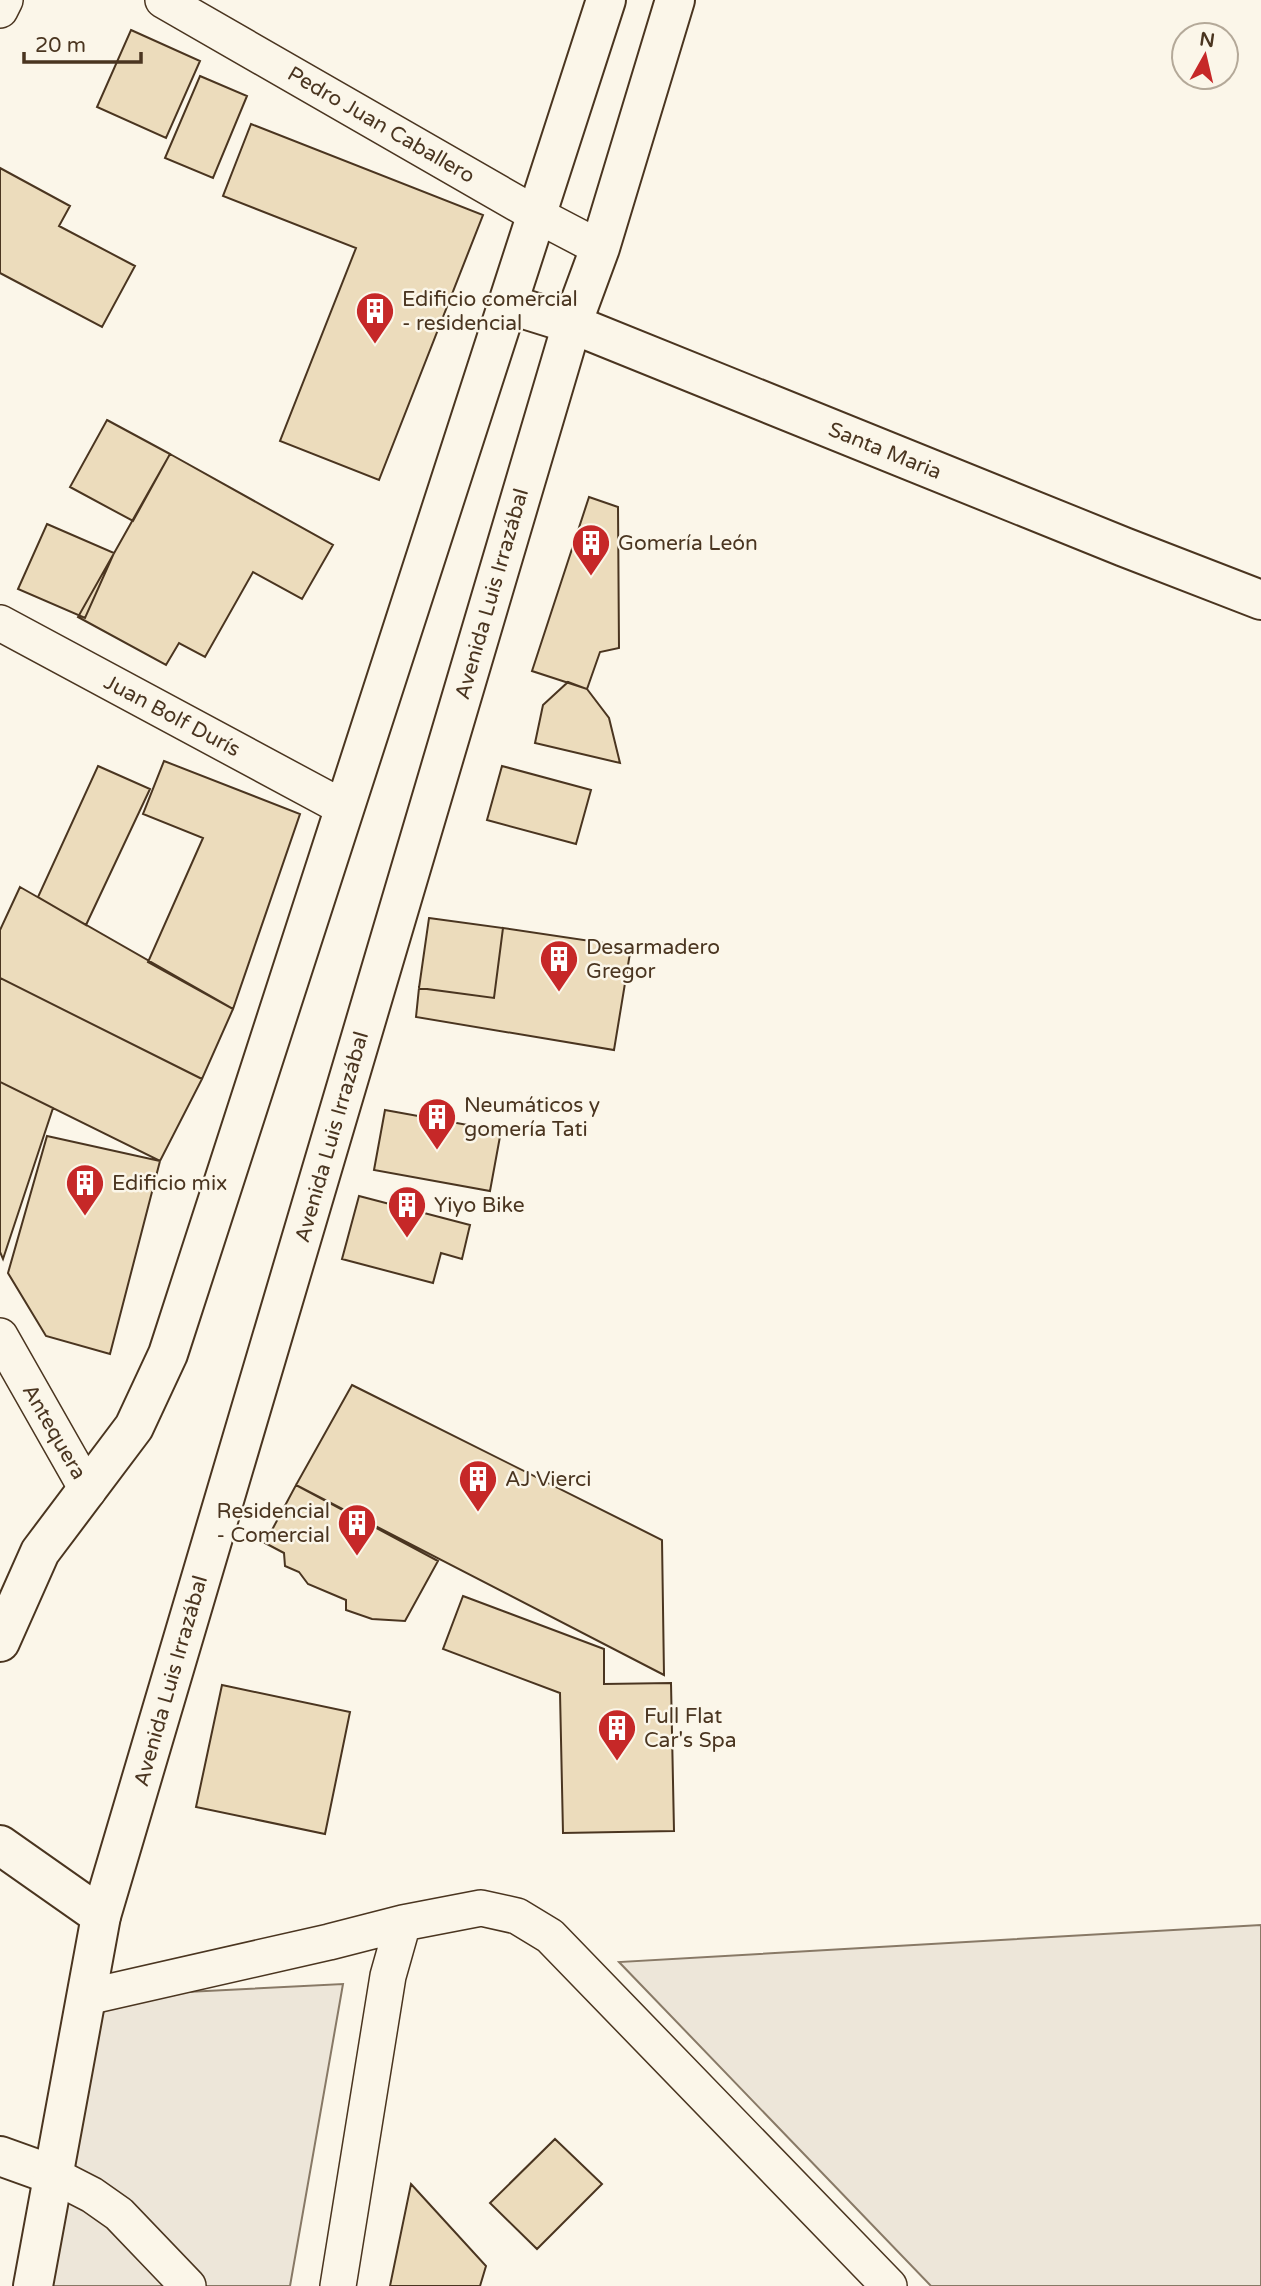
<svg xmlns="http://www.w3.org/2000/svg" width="1261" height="2286" font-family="'Varela Round',sans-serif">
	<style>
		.green { fill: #ede6d9; stroke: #887966; stroke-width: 2 }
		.building { fill: #ecdcbc; stroke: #4a3520; stroke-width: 2 }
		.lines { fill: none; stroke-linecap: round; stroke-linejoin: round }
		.minor-casing { stroke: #4a3520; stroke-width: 38 }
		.tertiary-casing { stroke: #4a3520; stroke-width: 42 }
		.primary-casing { stroke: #4a3520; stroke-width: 42 }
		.trunk-casing { stroke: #4a3520; stroke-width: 42 }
		.minor { stroke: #fbf6e9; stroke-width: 35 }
		.tertiary { stroke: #fbf6e9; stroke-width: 38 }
		.primary { stroke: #fbf6e9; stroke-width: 38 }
		.trunk { stroke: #fbf6e9; stroke-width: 38 }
		.labels { text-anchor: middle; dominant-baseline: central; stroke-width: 5; stroke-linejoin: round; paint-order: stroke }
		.street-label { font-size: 21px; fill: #4a3520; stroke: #fbf6e9 }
		.poi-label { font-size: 21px; fill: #4a3520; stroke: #fbf6e9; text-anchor: start }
	</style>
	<rect width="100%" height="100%" fill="#fbf6e9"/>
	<path class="green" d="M1261 1925V2286H931L619 1962Z
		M343 1984 290 2286H45L87 1997Z"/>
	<path class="building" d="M131 30 200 61 166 138 97 107Z
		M200 76 247 96 213 178 165 158Z
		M251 124 483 215 379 480 280 441 356 248 223 196Z
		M0 168 70 206 59 226 135 266 102 327 0 273Z
		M107 420 170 454 133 521 70 487Z
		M170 454 333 545 302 599 253 572 205 657 179 643 166 665 78 617Z
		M589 497 618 507 619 648 600 652 587 689 532 671Z
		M47 524 114 553 85 618 18 589Z
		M568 682 587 689 609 718 620 763 535 743 543 705Z
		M164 761 300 814 233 1009 148 962 203 838 143 814Z
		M98 766 150 789 86 925 38 897Z
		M502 766 591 790 576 844 487 820Z
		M20 887 233 1009 202 1079 0 978V930Z
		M429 918 503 928 494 998 419 988Z
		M503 928 631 947 614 1050 416 1017 419 988 494 998Z
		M0 978 202 1079 160 1161 0 1082Z
		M0 1082 53 1108 3 1259 0 1252Z
		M385 1110 501 1131 490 1191 374 1170Z
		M47 1136 160 1161 110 1354 46 1336 8 1273Z
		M359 1196 470 1225 462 1259 441 1253 433 1283 342 1259Z
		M352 1385 662 1540 664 1675 296 1485Z
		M296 1485 438 1561 405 1621 372 1619 346 1610V1600L308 1584 299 1572 285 1566 284 1553 265 1543Z
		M463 1596 604 1649V1684L671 1683 674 1831 563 1833 560 1693 443 1649Z
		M222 1685 350 1712 325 1834 196 1807Z
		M555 2139 602 2184 537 2249 490 2203Z
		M411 2184 486 2266 480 2286H390Z"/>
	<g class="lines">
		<g class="minor-casing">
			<path id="minor" d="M163 0 537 215 600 248
				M0 10 5 0
				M0 623 344 808
				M0 1336 88 1491
				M87 1997 329 1942 403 1923 481 1908 517 1916 550 1936 889 2286
				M53 2175 92 2195 119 2214 188 2286
				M338 2286 388 1976 403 1923"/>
		</g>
		<g class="tertiary-casing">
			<path id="tertiary" d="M508 304 572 324 1124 547 1261 600"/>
		</g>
		<g class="primary-casing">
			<path id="primary" d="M0 1845 101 1916
				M0 2156 53 2175"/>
		</g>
		<g class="trunk-casing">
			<path id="trunk" d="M0 1642 40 1552 134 1427 168 1354 606 0
				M33 2286 101 1916 572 324 600 248 675 0"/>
		</g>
		<use href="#minor" class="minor"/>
		<use href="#tertiary" class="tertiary"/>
		<use href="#primary" class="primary"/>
		<use href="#trunk" class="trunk"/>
	</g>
	<defs>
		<g id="building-pin" transform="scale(2.0125)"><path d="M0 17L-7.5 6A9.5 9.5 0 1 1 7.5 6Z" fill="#c62828" stroke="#fbf6e9"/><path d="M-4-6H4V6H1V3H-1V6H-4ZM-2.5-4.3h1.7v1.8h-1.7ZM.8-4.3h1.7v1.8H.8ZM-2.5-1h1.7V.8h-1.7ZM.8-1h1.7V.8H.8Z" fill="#fff"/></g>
	</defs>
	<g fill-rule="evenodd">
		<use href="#building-pin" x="375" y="311"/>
		<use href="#building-pin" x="591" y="543"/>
		<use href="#building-pin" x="559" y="959"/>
		<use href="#building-pin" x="437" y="1117"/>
		<use href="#building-pin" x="85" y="1183"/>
		<use href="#building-pin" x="407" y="1205"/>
		<use href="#building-pin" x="478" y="1479"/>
		<use href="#building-pin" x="357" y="1523"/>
		<use href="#building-pin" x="617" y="1728"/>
	</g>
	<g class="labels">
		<g class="street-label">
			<text transform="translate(381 125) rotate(30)">Pedro Juan Caballero</text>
			<text transform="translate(885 451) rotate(22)">Santa Maria</text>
			<text transform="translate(492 594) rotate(-74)">Avenida Luis Irrazábal</text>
			<text transform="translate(172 716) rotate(28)">Juan Bolf Durís</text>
			<text transform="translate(332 1137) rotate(-74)">Avenida Luis Irrazábal</text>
			<text transform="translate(54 1432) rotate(60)">Antequera</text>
			<text transform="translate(171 1681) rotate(-74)">Avenida Luis Irrazábal</text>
		</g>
		<g class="poi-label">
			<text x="402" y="299">Edificio comercial<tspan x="402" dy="24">- residencial</tspan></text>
			<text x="618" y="543">Gomería León</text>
			<text x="586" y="947">Desarmadero<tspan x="586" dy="24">Gregor</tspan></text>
			<text x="464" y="1105">Neumáticos y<tspan x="464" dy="24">gomería Tati</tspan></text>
			<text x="112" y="1183">Edificio mix</text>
			<text x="434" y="1205">Yiyo Bike</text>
			<text x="505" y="1479">AJ Vierci</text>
			<text x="330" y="1511" text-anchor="end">Residencial<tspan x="330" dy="24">- Comercial</tspan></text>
			<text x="644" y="1716">Full Flat<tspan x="644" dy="24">Car's Spa</tspan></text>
		</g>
	</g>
	<g transform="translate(1205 56) rotate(8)"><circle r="33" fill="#fbf6e9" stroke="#b4a999" stroke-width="2"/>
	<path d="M0-5L12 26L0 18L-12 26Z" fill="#c62828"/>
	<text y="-10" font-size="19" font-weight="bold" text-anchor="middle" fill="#4a3520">N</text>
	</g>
	<path d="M24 52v10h117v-10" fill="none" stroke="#4a3520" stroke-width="3.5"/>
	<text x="35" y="52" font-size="21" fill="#4a3520" stroke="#fbf6e9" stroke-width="5" paint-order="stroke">20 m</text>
</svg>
